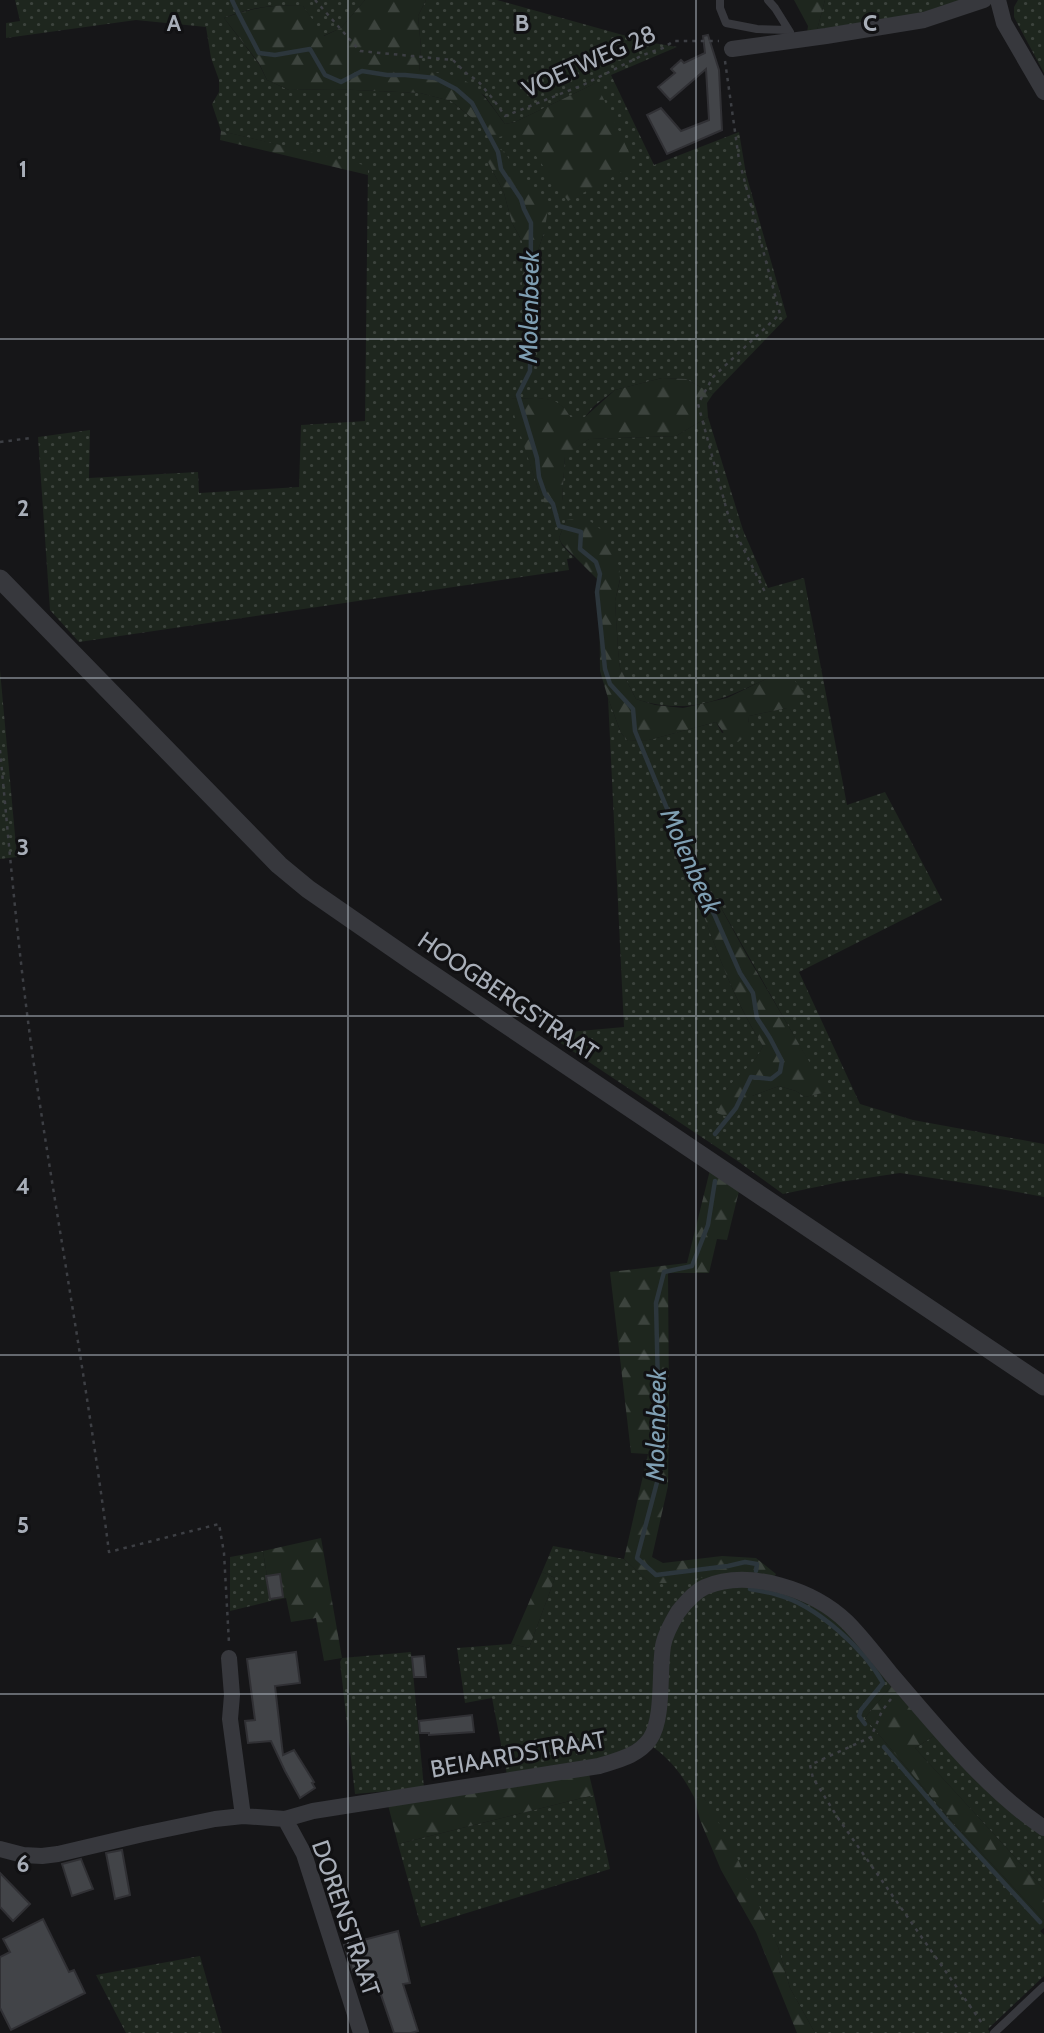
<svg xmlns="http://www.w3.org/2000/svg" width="1044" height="2033" font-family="Cabin,sans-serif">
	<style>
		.grass { fill: url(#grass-dots); fill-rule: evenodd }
		.forest { fill: url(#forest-firs) }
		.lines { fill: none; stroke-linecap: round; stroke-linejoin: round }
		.stream { stroke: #2c363c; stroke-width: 4.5 }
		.building { fill: #424448; stroke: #303034; stroke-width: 2 }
		.path { stroke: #3d3f44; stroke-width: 2.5; stroke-dasharray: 3.5 5; stroke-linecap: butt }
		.service { stroke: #37383d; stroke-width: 8 }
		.minor { stroke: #37383d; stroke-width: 16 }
		.tertiary { stroke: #37383d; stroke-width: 19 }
		.grid { fill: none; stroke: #a8aeb8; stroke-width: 2; stroke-opacity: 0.55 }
		.labels { text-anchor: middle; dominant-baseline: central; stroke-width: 6; stroke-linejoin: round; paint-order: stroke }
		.street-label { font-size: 24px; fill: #a8aeb8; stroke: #111113 }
		.water-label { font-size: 26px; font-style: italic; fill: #7f9fb3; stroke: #111113 }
		.grid-label { font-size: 23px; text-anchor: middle; font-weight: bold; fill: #a8aeb8; stroke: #111113; stroke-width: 6; stroke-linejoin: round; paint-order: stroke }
	</style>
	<defs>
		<pattern id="grass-dots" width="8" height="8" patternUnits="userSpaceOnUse" patternTransform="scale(1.75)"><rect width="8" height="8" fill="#1e261e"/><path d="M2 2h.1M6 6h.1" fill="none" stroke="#3c433d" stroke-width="1.8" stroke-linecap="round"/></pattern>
		<pattern id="forest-firs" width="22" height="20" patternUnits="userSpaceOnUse" patternTransform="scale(1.75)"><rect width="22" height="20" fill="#1e261e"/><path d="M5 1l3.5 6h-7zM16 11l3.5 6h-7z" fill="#3c433d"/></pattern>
	</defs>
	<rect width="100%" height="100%" fill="#161618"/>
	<path class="grass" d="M15 0H365L341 28 323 36 303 6C274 4 252 7 224 18L259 64 267 80 289 90 334 89 420 93 451 101 488 131 491 139 596 83 515 122 505 124 485 96 451 75 419 72 421 48 418 16 426 0H497L648 42 677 47 611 75 654 165 739 132 746 174 787 317 713 394 686 379 662 378 615 390 594 406 585 417H570C558 393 534 399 510 399L539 492 562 501 565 455 589 439 676 436 708 417 743 530 768 588 804 578 847 805 885 792 942 900 799 972 860 1104 913 1120 1044 1144V1197L984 1186 900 1173 840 1182 783 1194 739 1162 547 1034 624 1027 608 698 621 733 628 741 649 740 716 722 722 733 749 722V716L787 708 768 678C722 700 688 716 636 699L620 668 618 650 615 601 620 580 566 520 559 538 562 545 574 558 567 559 569 570 79 642 50 610 38 437 90 430 89 478 198 472 199 493 299 487 301 425 365 421 368 167 221 131 212 104 219 92V80L211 58 206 27 136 20 6 38V23L20 21ZM505 152 544 233 534 261V327H522V241L512 223 504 193 488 162ZM716 899 826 1092 805 1097 796 1091 779 1086 752 1096 727 1089C740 1074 755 1064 763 1046 734 1001 718 953 699 903Z
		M825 0H959L958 3 903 18 817 30Z
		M1018 0H1044V73L1014 17V7Z
		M0 670 17 857 0 859Z
		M553 1546 624 1559 650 1583 728 1574 681 1600 651 1724 642 1739 612 1758 507 1775 492 1698 465 1703 457 1648 511 1644 529 1648 555 1578 542 1572Z
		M263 1551 271 1601 230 1611V1557Z
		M757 1585 806 1601 839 1623 894 1683 865 1718 949 1818 1044 1920V1928L1040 1931 1044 1935V1976L988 2029 990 2033H815L790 1988 778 1947 704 1798 694 1797C683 1776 672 1761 653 1747L669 1639 682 1615 697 1599 723 1587Z
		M411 1652 424 1788 355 1794 340 1662 342 1658Z
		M937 1734 1044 1835V1889L915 1748Z
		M594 1795 610 1869 421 1927 398 1844Z
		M200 1956 222 2033H126L96 1975Z"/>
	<path class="forest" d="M365 0H426L418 16 421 48 419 71C430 73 442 72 452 75 478 83 490 104 505 124L515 122 596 83 635 165 568 201 519 132 491 139 488 131 451 101 420 93 334 89 289 90 267 80 259 63 224 18C255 8 270 4 303 6L324 36 341 28Z
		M794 0H825L817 30 807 33 808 26Z
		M221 131 368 166V175L220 140Z
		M494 146 505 152 513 167 544 197 548 209 544 233 534 261V327H522V241L512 223 504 193 488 162Z
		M662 378 686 379 713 394 707 403 708 417 676 436 589 439 565 456 562 501 559 508 546 506 539 492 509 399C533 399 558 392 570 417H585L615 390Z
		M586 518 608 535 619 566 620 579 615 601 618 650 620 668 636 699 655 705 683 708 727 698 768 678 778 677 794 680 806 694 787 708 749 716 748 734 738 742 730 741 716 722 649 740 628 741 621 733 608 698 600 671 599 581 562 544 559 538 566 520Z
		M707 893 716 899 748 957 827 1092 805 1097 796 1091 779 1086 752 1096 735 1120 717 1113C721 1104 724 1094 729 1086 741 1071 755 1064 763 1046 734 1000 718 954 699 903Z
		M710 1170 739 1191 727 1240 717 1239 709 1273H668L669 1401 668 1486 652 1557 663 1563 722 1556 756 1558 776 1574 774 1578 728 1574 666 1583H650L624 1559 648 1454 631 1453 610 1272 687 1263Z
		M321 1538 342 1658 324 1661 316 1618 291 1622 286 1598 271 1601 263 1551Z
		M542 1572 555 1578 529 1648 511 1644Z
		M894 1683 937 1734 915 1748 1044 1889V1920L949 1818 865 1718Z
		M589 1774 594 1795 398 1844 388 1805Z
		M694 1797 704 1798 731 1844 778 1947 790 1988 815 2033H797L756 1932 721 1870 700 1820Z"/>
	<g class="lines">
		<path class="stream" d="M232 0C240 18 250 35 259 53L275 55 310 49 325 75 341 82 362 71 387 75H405L435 78 456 89 472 103 498 152 501 169 521 199 524 209 531 223 530 371 518 395 537 458 539 477 545 494 553 504 559 526 581 532 580 549 596 562 600 574 597 592 605 669 610 684 633 709 635 731 701 891 715 916 740 973 753 993 757 1018 770 1038 782 1061 780 1072 771 1079 751 1077 736 1108 715 1134
			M715 1181 708 1225 692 1266 664 1272 656 1303 660 1471 637 1558 656 1575 728 1566 745 1562 757 1564 756 1571
			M750 1589C759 1591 769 1592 778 1595 816 1605 864 1649 883 1683L861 1710 859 1716 865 1724
			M884 1747 949 1823 1040 1922"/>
	</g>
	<path class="building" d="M708 35 719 70 722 130 667 154 647 115 661 108 681 131 709 120 706 69 670 100 658 87 675 73 671 69 681 60 684 63 705 53 703 36Z
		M280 1574 283 1597 270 1599 266 1576Z
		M296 1652 300 1683 275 1686 283 1755 294 1750 314 1782 312 1783 315 1788 300 1798 285 1771 271 1741 248 1743 245 1721 255 1720 247 1659Z
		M424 1656 426 1677H414L412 1657Z
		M472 1715 474 1732 429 1735V1733H420L419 1721Z
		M122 1850 130 1895 115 1899 106 1853Z
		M81 1859 93 1889 72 1896 62 1864Z
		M0 1873 30 1904 13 1921 0 1907Z
		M43 1919 69 1972 74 1970 85 1993 11 2030 0 2008V1957L10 1952 3 1939Z
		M398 1931 410 1983 403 1984 418 2031 411 2033H394L379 1989 370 1991 366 1971 353 1972 344 1945Z"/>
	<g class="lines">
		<path class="path" d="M315 0 360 51 453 60 466 73 478 81 493 99 505 116 583 85 643 55 663 48 674 41H719
			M725 61 739 160 780 314 713 377 698 404 730 522 765 592
			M0 442 31 438
			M0 750C10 855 19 961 34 1065 58 1228 88 1389 109 1552L219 1524 224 1553 229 1643
			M891 1699 882 1711 871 1737 810 1765 813 1778 838 1818 984 2026"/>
		<path class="service" d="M720 0V8L726 23 757 29 788 30
			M768 0 775 8 790 32
			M994 2033 1044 1986"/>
		<path class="minor" d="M998 0 1004 23 1044 92
			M732 49 826 36 924 20 984 0
			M229 1658 232 1695 230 1719 243 1816
			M285 1819 304 1854 361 2033
			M0 1849 23 1855 42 1856 58 1854 143 1834 215 1819 243 1816 285 1819 313 1811 599 1766C618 1760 638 1756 650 1739 664 1719 659 1671 663 1646 665 1634 672 1622 678 1612 685 1603 694 1592 705 1587 749 1568 814 1590 847 1622 863 1638 877 1657 891 1674 936 1726 987 1790 1044 1828"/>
		<path class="tertiary" d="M0 579 279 865 308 889 412 961 1044 1386"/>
	</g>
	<path class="grid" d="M348 0V2033M696 0V2033M0 339H1044M0 678H1044M0 1016H1044M0 1355H1044M0 1694H1044"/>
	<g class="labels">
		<g class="street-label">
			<text transform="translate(589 61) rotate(-24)">VOETWEG 28</text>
			<text transform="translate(508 996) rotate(34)">HOOGBERGSTRAAT</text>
			<text transform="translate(518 1754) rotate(-10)">BEIAARDSTRAAT</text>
			<text transform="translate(346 1918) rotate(71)">DORENSTRAAT</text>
		</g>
		<g class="water-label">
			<text transform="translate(529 307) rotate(-89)">Molenbeek</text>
			<text transform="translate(691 861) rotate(66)">Molenbeek</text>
			<text transform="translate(656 1425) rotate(-89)">Molenbeek</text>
		</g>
	</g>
	<g class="grid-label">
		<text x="174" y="31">A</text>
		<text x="522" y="31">B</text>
		<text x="870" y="31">C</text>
		<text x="23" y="177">1</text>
		<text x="23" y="516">2</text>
		<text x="23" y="855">3</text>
		<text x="23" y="1194">4</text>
		<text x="23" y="1533">5</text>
		<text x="23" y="1872">6</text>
	</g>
</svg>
